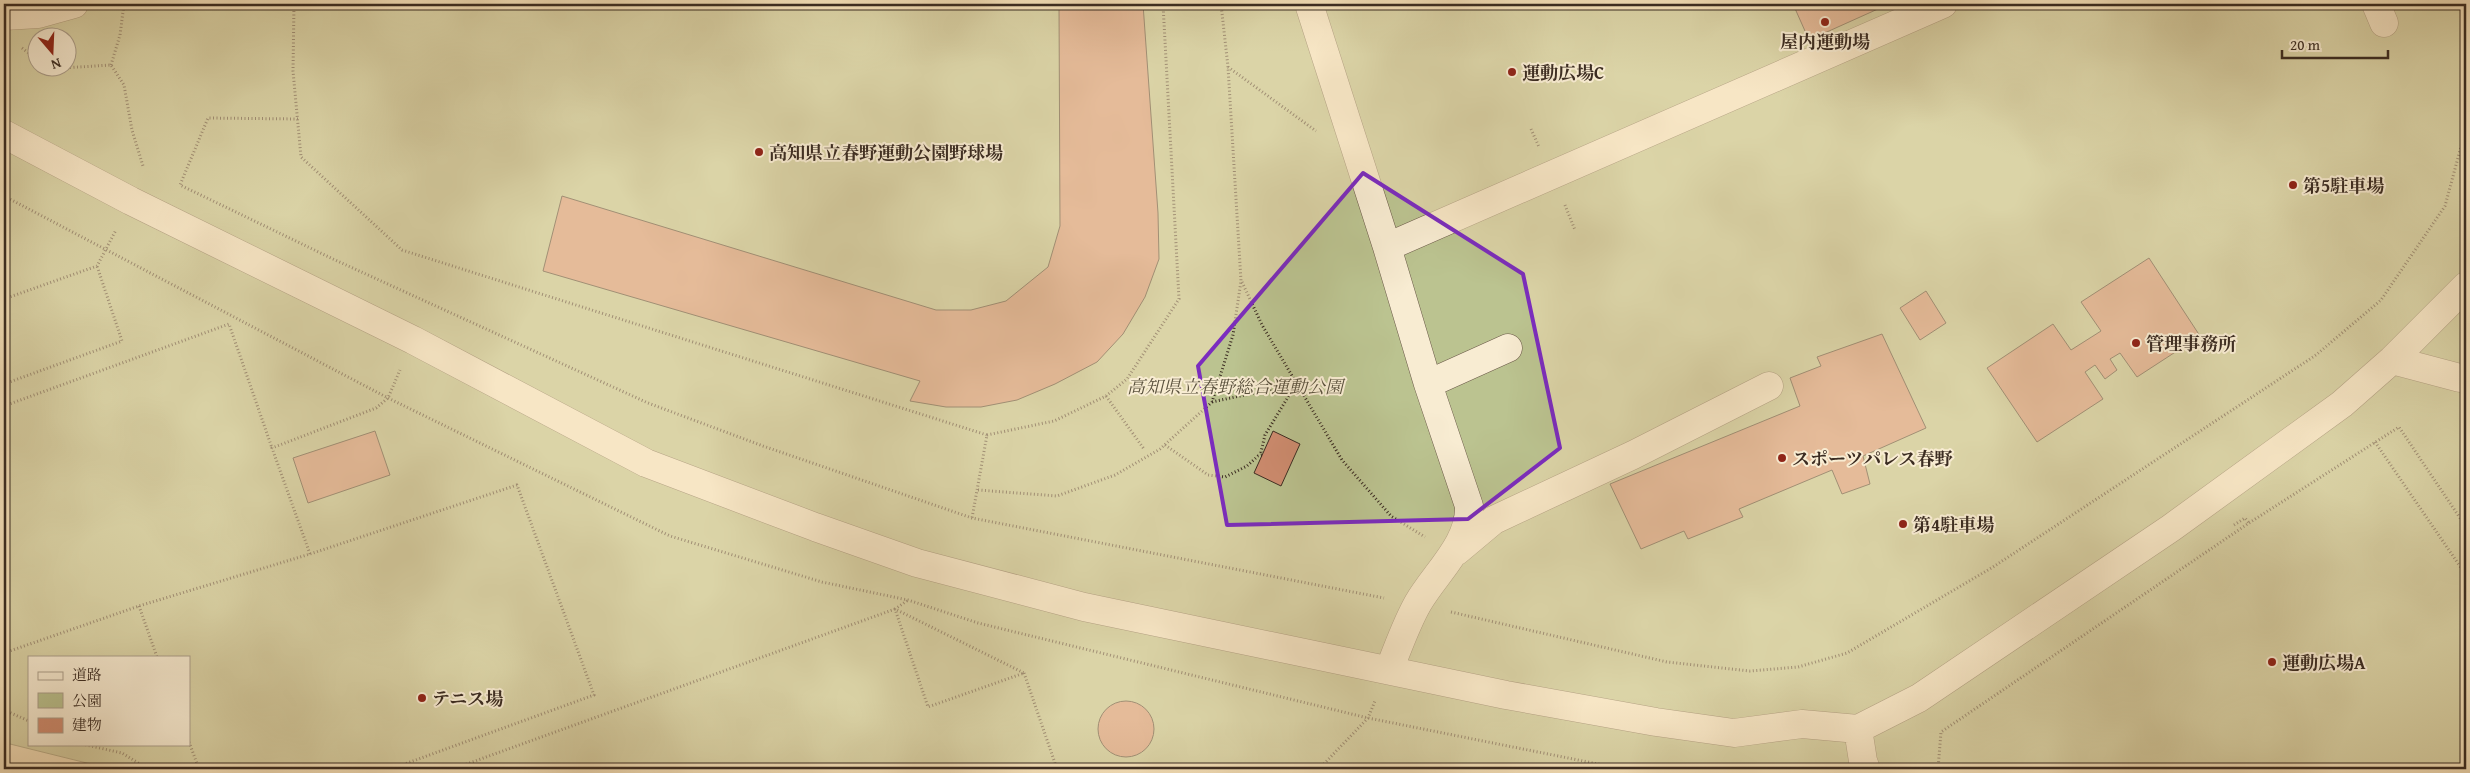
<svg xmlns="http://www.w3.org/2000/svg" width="2470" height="773" font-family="'Gentium Book Plus','Noto Serif JP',serif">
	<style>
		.green { fill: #bbc390; stroke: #7b7859; fill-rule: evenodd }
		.building { fill: #d08d71; stroke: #3b2c22 }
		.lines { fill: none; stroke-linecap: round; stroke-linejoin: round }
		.minor-casing { stroke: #6a5948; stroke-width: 29 }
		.path { stroke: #3b2c22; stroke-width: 3; stroke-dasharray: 1 2.5; stroke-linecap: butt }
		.minor { stroke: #f8ecd2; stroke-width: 28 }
		.marked { fill: none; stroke: #7b2cbf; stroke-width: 4; stroke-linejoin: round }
		.poi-dot { fill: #8f2418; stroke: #f8ecd2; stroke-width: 2 }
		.labels { text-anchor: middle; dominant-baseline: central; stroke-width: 4; stroke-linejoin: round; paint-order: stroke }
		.poi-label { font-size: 18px; font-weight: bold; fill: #3b2c22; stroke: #f8ecd2; text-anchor: start }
		.park-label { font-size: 18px; font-style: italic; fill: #5b523e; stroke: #f8ecd2 }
	</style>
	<rect width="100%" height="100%" fill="#f5e1ba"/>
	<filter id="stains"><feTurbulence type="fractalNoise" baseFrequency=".004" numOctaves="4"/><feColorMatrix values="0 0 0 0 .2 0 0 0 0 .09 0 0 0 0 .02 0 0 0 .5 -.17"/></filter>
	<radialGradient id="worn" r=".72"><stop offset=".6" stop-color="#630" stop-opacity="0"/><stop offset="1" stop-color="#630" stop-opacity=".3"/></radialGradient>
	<path class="green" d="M4 4H2466V769H111L6 743 4 742ZM38 38H68V68H38ZM29 657H189V744H29Z"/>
	<path class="building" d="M1059 4H1143L1158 213 1159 259 1145 297 1123 334 1097 362 1055 384 1017 400 981 407H946L910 401 920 381 543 271 562 196 936 310H971L1006 301 1048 267 1060 226Z
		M1793 4H1889L1809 40Z
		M2149 258 2200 336 2137 377 2120 353 2110 359 2117 370 2105 379 2095 365 2085 372 2103 399 2037 442 1987 368 2053 324 2071 350 2101 331 2081 302Z
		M1926 291 1946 323 1920 340 1900 308Z
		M1882 334 1926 428 1863 456 1870 484 1842 494 1832 470 1739 509 1743 517 1688 539 1684 531 1641 549 1610 484 1800 406 1790 378 1821 366 1817 357Z
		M375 431 390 475 308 503 293 458Z
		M1273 431 1300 444 1281 486 1254 473Z
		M1098 729a28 28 0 1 1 56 0a28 28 0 1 1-56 0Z"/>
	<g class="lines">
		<g class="minor-casing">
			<path id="minor" d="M1309 4 1387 247 1428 384 1469 506C1470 544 1436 572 1418 603 1406 624 1398 648 1389 670
				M2376 4 2384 23
				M4 16 38 14 74 4
				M4 134 131 201 413 340 646 463 815 527 917 563 1084 607 1506 695 1656 722 1734 733 1802 724 1858 729 1919 698 2171 528 2342 404 2392 360 2466 286
				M1387 247 1943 4
				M2392 360 2460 378 2466 377
				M1428 384 1508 348
				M1457 551 1494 520 1633 455 1769 386
				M1858 729 1863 761 1866 769"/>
		</g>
		<path class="path" d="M294 4 293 71 301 157 402 250 987 435 972 518
			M22 48 38 60
			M111 65 120 35 124 4
			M1228 67 1316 131
			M63 68 111 65 124 85 132 130 143 166
			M298 119 208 118 180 185 333 259 648 403 763 446 972 518 1384 598
			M1531 129 1539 147
			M4 196 388 398 670 536 822 582 908 600 978 623 1368 718 1623 769
			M1565 205 1575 230
			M1242 282 1262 325 1342 460 1391 516 1425 537
			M4 299 97 266 116 230
			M4 384 122 341 97 266
			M1106 396 1144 449
			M1212 402 1296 384
			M4 406 229 324 272 448
			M2462 409 2466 415
			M987 435 1054 421 1106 396 1127 379 1179 299 1163 4
			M2375 442 2466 575
			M1165 445 1208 475 1225 477 1247 466 1258 456 1262 455 1261 452 1265 435 1296 384
			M978 490 1057 496 1115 475 1160 449 1212 402 1233 335 1241 281 1228 67 1221 4
			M2234 525 2245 518 2249 523
			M310 554 272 448 376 408 388 398 400 370
			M139 606 157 657
			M1451 612 1667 662 1750 671 1798 667 1847 653 1993 567 2316 355 2381 300 2445 206 2466 128
			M4 653 139 606 310 554 517 485 594 695 391 769
			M1024 673 1057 769
			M4 710 29 721
			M189 742 199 769
			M82 744 122 753 148 769
			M453 769 895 609 1024 673 928 707 895 609 908 600
			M1319 769 1368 718 1375 701
			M1807 769 1831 766
			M1938 769 1941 732 2249 523 2399 427 2466 527"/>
		<use href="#minor" class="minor"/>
	</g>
	<path d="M0 0H2470V773H0ZM1363 173 1523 274 1560 448 1468 519 1227 525 1198 366Z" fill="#f5e1ba" fill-opacity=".55" fill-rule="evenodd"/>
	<path class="marked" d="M1363 173 1523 274 1560 448 1468 519 1227 525 1198 366Z"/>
	<g class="poi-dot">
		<circle cx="1825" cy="22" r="5"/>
		<circle cx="1512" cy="72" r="5"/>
		<circle cx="759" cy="152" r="5"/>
		<circle cx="2293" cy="185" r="5"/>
		<circle cx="2136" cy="343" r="5"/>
		<circle cx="1782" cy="458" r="5"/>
		<circle cx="1903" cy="524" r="5"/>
		<circle cx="2272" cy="662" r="5"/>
		<circle cx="422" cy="698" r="5"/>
	</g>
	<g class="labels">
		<g class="poi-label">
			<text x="1825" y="41" text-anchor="middle">屋内運動場</text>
			<text x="1522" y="72">運動広場C</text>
			<text x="769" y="152">高知県立春野運動公園野球場</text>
			<text x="2303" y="185">第5駐車場</text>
			<text x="2146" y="343">管理事務所</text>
			<text x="1792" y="458">スポーツパレス春野</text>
			<text x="1913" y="524">第4駐車場</text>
			<text x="2282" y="662">運動広場A</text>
			<text x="432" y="698">テニス場</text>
		</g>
		<g class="park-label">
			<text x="1235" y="386">高知県立春野総合運動公園</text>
		</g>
	</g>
	<rect width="2470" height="773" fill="none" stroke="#f5e1ba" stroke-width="20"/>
	<rect x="5" y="5" width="2460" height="763" fill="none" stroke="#3b2c22" stroke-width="2.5"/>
	<rect x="10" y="10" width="2450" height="753" fill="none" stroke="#3b2c22"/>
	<rect x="28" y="656" width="162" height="90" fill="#f8ecd2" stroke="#ac9f8c"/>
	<rect x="38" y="672" width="25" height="8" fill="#f8ecd2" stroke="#ac9f8c"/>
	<text x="72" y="680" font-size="15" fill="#3b2c22">道路</text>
	<rect x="38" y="693" width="25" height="15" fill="#bbc390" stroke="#ac9f8c"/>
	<text x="72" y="706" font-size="15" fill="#3b2c22">公園</text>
	<rect x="38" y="718" width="25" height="15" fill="#d08d71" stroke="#ac9f8c"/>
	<text x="72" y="730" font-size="15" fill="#3b2c22">建物</text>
	<g transform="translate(52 52) rotate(161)"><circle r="24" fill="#f8ecd2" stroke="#ac9f8c"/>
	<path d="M0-4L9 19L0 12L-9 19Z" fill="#8f2418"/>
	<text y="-8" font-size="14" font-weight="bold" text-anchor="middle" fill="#3b2c22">N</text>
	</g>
	<path d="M2282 50v8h106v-8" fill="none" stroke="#3b2c22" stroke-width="2.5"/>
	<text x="2290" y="50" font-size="15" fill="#3b2c22" stroke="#f8ecd2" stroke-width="4" paint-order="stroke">20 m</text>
	<rect width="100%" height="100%" filter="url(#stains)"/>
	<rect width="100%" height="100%" fill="url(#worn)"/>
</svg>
